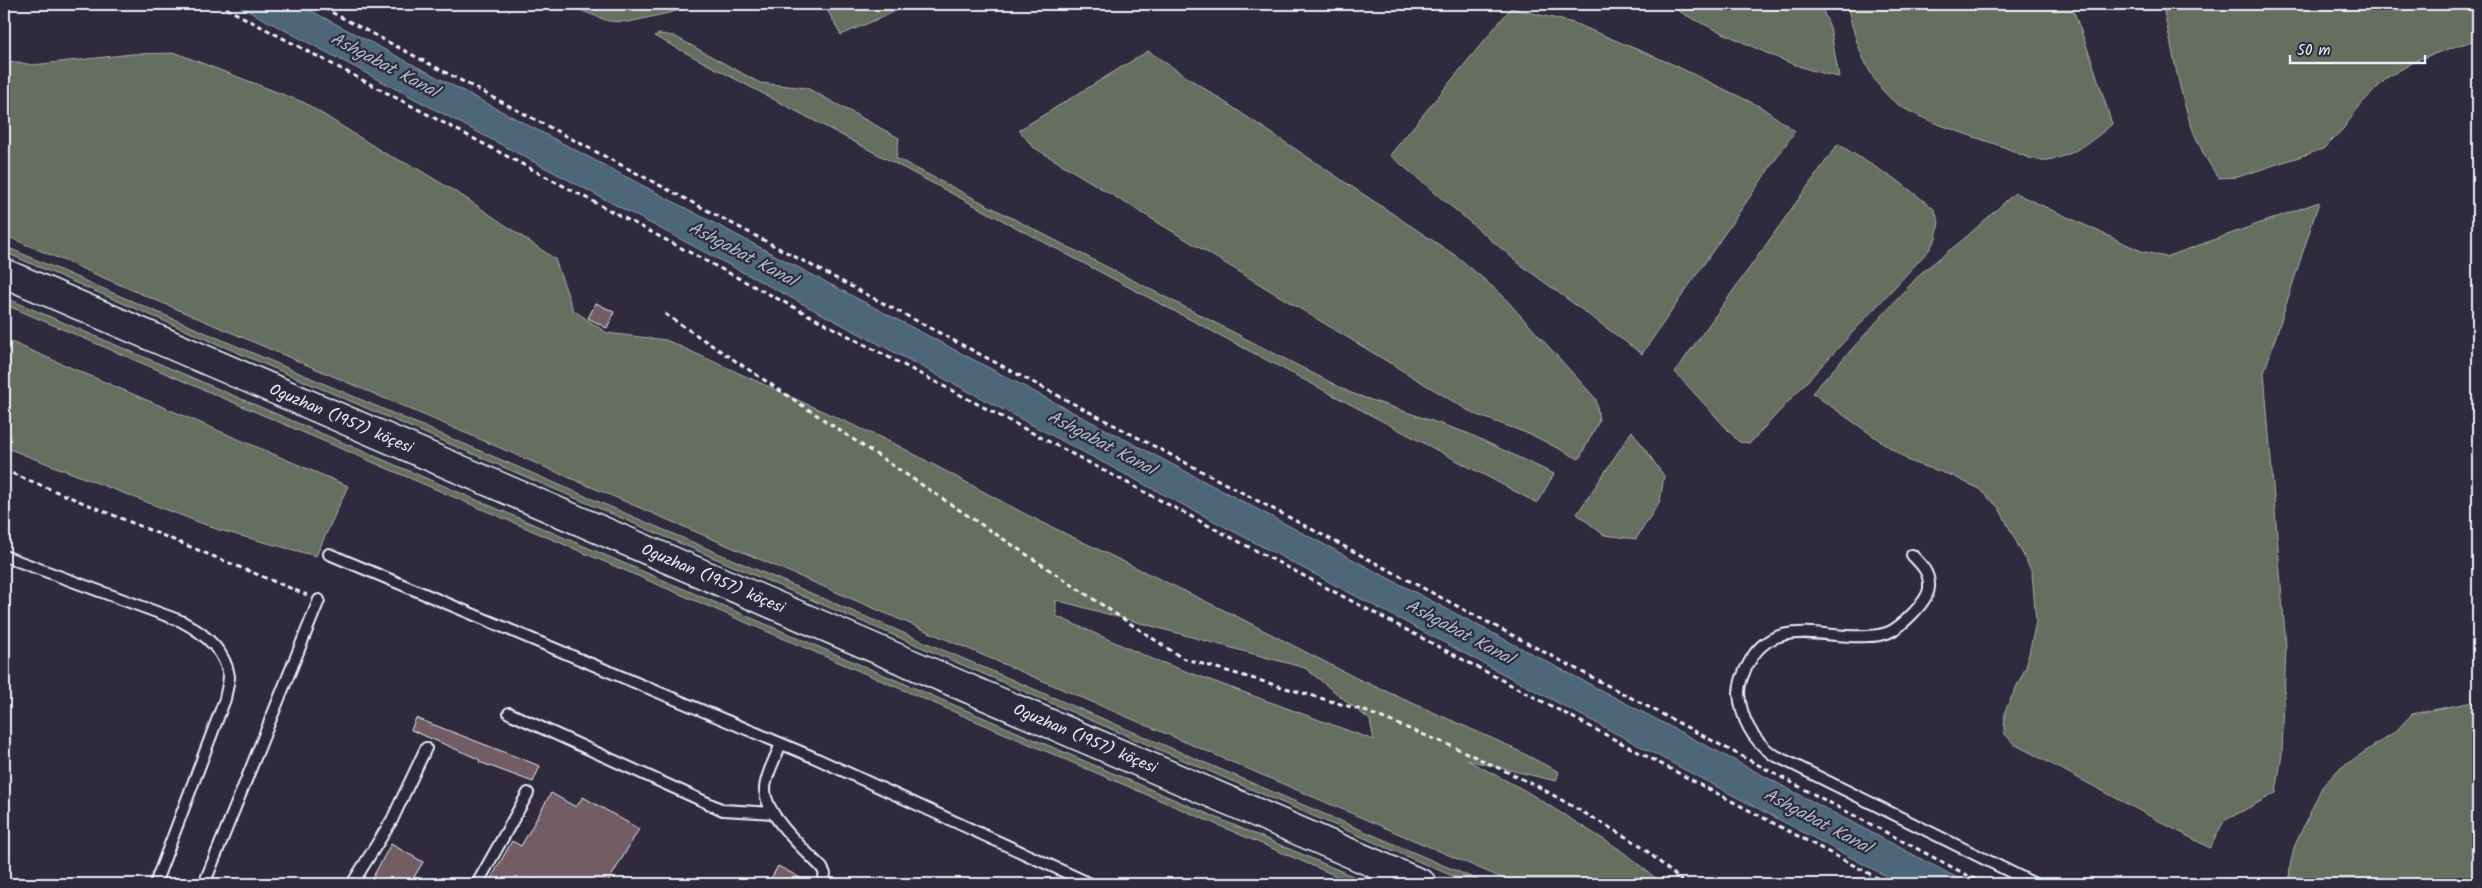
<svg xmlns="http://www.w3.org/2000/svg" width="2482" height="888" font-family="Kalam,sans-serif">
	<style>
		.green { fill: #666e60; stroke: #a7b0ac; fill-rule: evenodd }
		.water { fill: #4e6679; stroke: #8c9eac }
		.building { fill: #735b64; stroke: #e8f1f8 }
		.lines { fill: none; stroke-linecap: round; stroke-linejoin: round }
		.service-casing { stroke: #e8f1f8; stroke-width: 14 }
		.secondary-casing { stroke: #e8f1f8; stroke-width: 31 }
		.path { stroke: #e8f1f8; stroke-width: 3; stroke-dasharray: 5 4; stroke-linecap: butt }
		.service { stroke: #2f2a3d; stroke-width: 10 }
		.secondary { stroke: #2f2a3d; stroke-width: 28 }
		.labels { text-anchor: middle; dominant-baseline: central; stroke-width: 4.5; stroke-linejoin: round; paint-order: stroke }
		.street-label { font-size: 16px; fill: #e8f1f8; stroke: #2f2a3d }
		.water-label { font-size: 18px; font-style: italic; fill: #aab9c5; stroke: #2f2a3d }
	</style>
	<rect width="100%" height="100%" fill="#2f2a3d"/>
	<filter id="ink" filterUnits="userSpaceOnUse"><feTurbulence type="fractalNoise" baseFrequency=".02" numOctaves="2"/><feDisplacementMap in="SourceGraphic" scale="10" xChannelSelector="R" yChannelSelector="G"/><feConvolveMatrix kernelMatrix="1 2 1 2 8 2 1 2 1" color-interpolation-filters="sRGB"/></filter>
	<g filter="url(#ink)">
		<path class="green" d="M565 4H708L629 22 608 21Z
			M824 4H912L841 35Z
			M1668 4H1820L1830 27 1839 77C1801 70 1768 54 1734 38 1712 28 1688 18 1668 4Z
			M1847 4H2071L2092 61 2112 124C2094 140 2065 163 2038 160 2028 159 2016 152 2006 148 1977 137 1912 119 1891 99 1865 75 1854 37 1847 4Z
			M2162 4H2478V39L2419 59 2388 77 2362 103 2343 129 2323 149 2238 177 2219 178C2181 128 2177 63 2162 4Z
			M1511 8 1574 23 1672 64 1761 107 1795 131 1642 354 1521 265 1390 155Z
			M660 34 674 36 760 83 807 88 899 138 896 158 1351 393 1467 433 1554 474 1537 503 654 36Z
			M1148 51 1459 258 1501 294 1596 399 1599 421 1579 459 1532 435 1474 414 1033 147 1019 130Z
			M176 53 305 103 386 154 416 168 464 197 555 259 573 310 607 333 666 340 897 445 1027 515 1236 616 1356 678 1507 745 1559 772 1556 781 1467 760 1524 790 1619 849 1663 884H1516L4 235V60L33 65 132 54ZM1056 600 1305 668 1370 720 1374 740 1150 658 1056 616Z
			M1838 144 1901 183 1934 209 1939 222 1936 238 1929 250 1750 443 1739 442 1675 372Z
			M2015 193 2141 251 2166 257 2319 202 2264 373 2286 647 2282 754 2276 793 2224 821 2210 848 2014 744 2004 733 2005 711 2026 667 2036 622 2032 572 1999 508 1979 489 1953 476 1909 461 1812 393 1921 273 1965 238Z
			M4 246 1487 884H1471L4 252Z
			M4 297 1371 884H1355L4 304Z
			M4 339 348 486 316 556 219 530 4 447Z
			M1632 431 1664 476 1660 501 1636 539 1604 535 1577 514Z
			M2478 701V884H2289L2290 865 2295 845 2322 787 2339 769 2396 731 2412 714Z"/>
		<path class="water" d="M235 4H298L1969 884H1901Z"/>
		<path class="building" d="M596 303 614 312 607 328 588 318Z
			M416 718 540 766 533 782 479 762 480 760 474 757 411 730Z
			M551 793 576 807 583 797 639 829 607 884H540L530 879 527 884H488L512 841 521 846Z
			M391 844 423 862 410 884H369Z
			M778 866 812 884H768Z"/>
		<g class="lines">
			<g class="service-casing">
				<path id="service" d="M329 554 813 757 1091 884
					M1912 555C1921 564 1930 573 1929 587 1929 601 1899 629 1887 633 1881 635 1874 636 1868 636 1827 640 1775 615 1750 661 1744 671 1739 681 1739 693 1741 719 1752 739 1772 754L2035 884
					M4 556 181 621C202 632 225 650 229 676 229 683 226 692 225 699L155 884
					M509 713 723 810 773 813
					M781 744C776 757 766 774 765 788 764 815 804 849 822 868L825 874 822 884
					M204 884 319 600
					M352 884 392 820 426 748
					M477 884 528 793"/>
			</g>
			<g class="secondary-casing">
				<path id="secondary" d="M4 273 1422 884"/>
			</g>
			<path class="path" d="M218 4 1889 884
				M316 4 1984 884
				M665 314 1182 658 1365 711 1454 747 1539 787 1640 845 1685 884
				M4 470 307 595"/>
			<use href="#service" class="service"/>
			<use href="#secondary" class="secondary"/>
		</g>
	</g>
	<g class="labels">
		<g class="street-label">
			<text transform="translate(341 419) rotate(23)">Oguzhan (1957) köçesi</text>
			<text transform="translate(713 579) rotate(23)">Oguzhan (1957) köçesi</text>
			<text transform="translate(1085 739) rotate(23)">Oguzhan (1957) köçesi</text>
		</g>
		<g class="water-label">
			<text transform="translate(384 66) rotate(28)">Ashgabat Kanal</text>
			<text transform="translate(742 255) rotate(28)">Ashgabat Kanal</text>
			<text transform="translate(1101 444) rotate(28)">Ashgabat Kanal</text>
			<text transform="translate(1459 633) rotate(28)">Ashgabat Kanal</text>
			<text transform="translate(1817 822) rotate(28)">Ashgabat Kanal</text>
		</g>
	</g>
	<rect width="2482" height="888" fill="none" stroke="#2f2a3d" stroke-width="20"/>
	<rect x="10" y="10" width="2462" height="868" fill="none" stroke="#e8f1f8" stroke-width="2" filter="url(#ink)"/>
	<path d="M2290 55v8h135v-8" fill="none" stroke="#e8f1f8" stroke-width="2.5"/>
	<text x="2297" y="55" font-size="15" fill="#e8f1f8" stroke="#2f2a3d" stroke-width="4" paint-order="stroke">50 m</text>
</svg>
